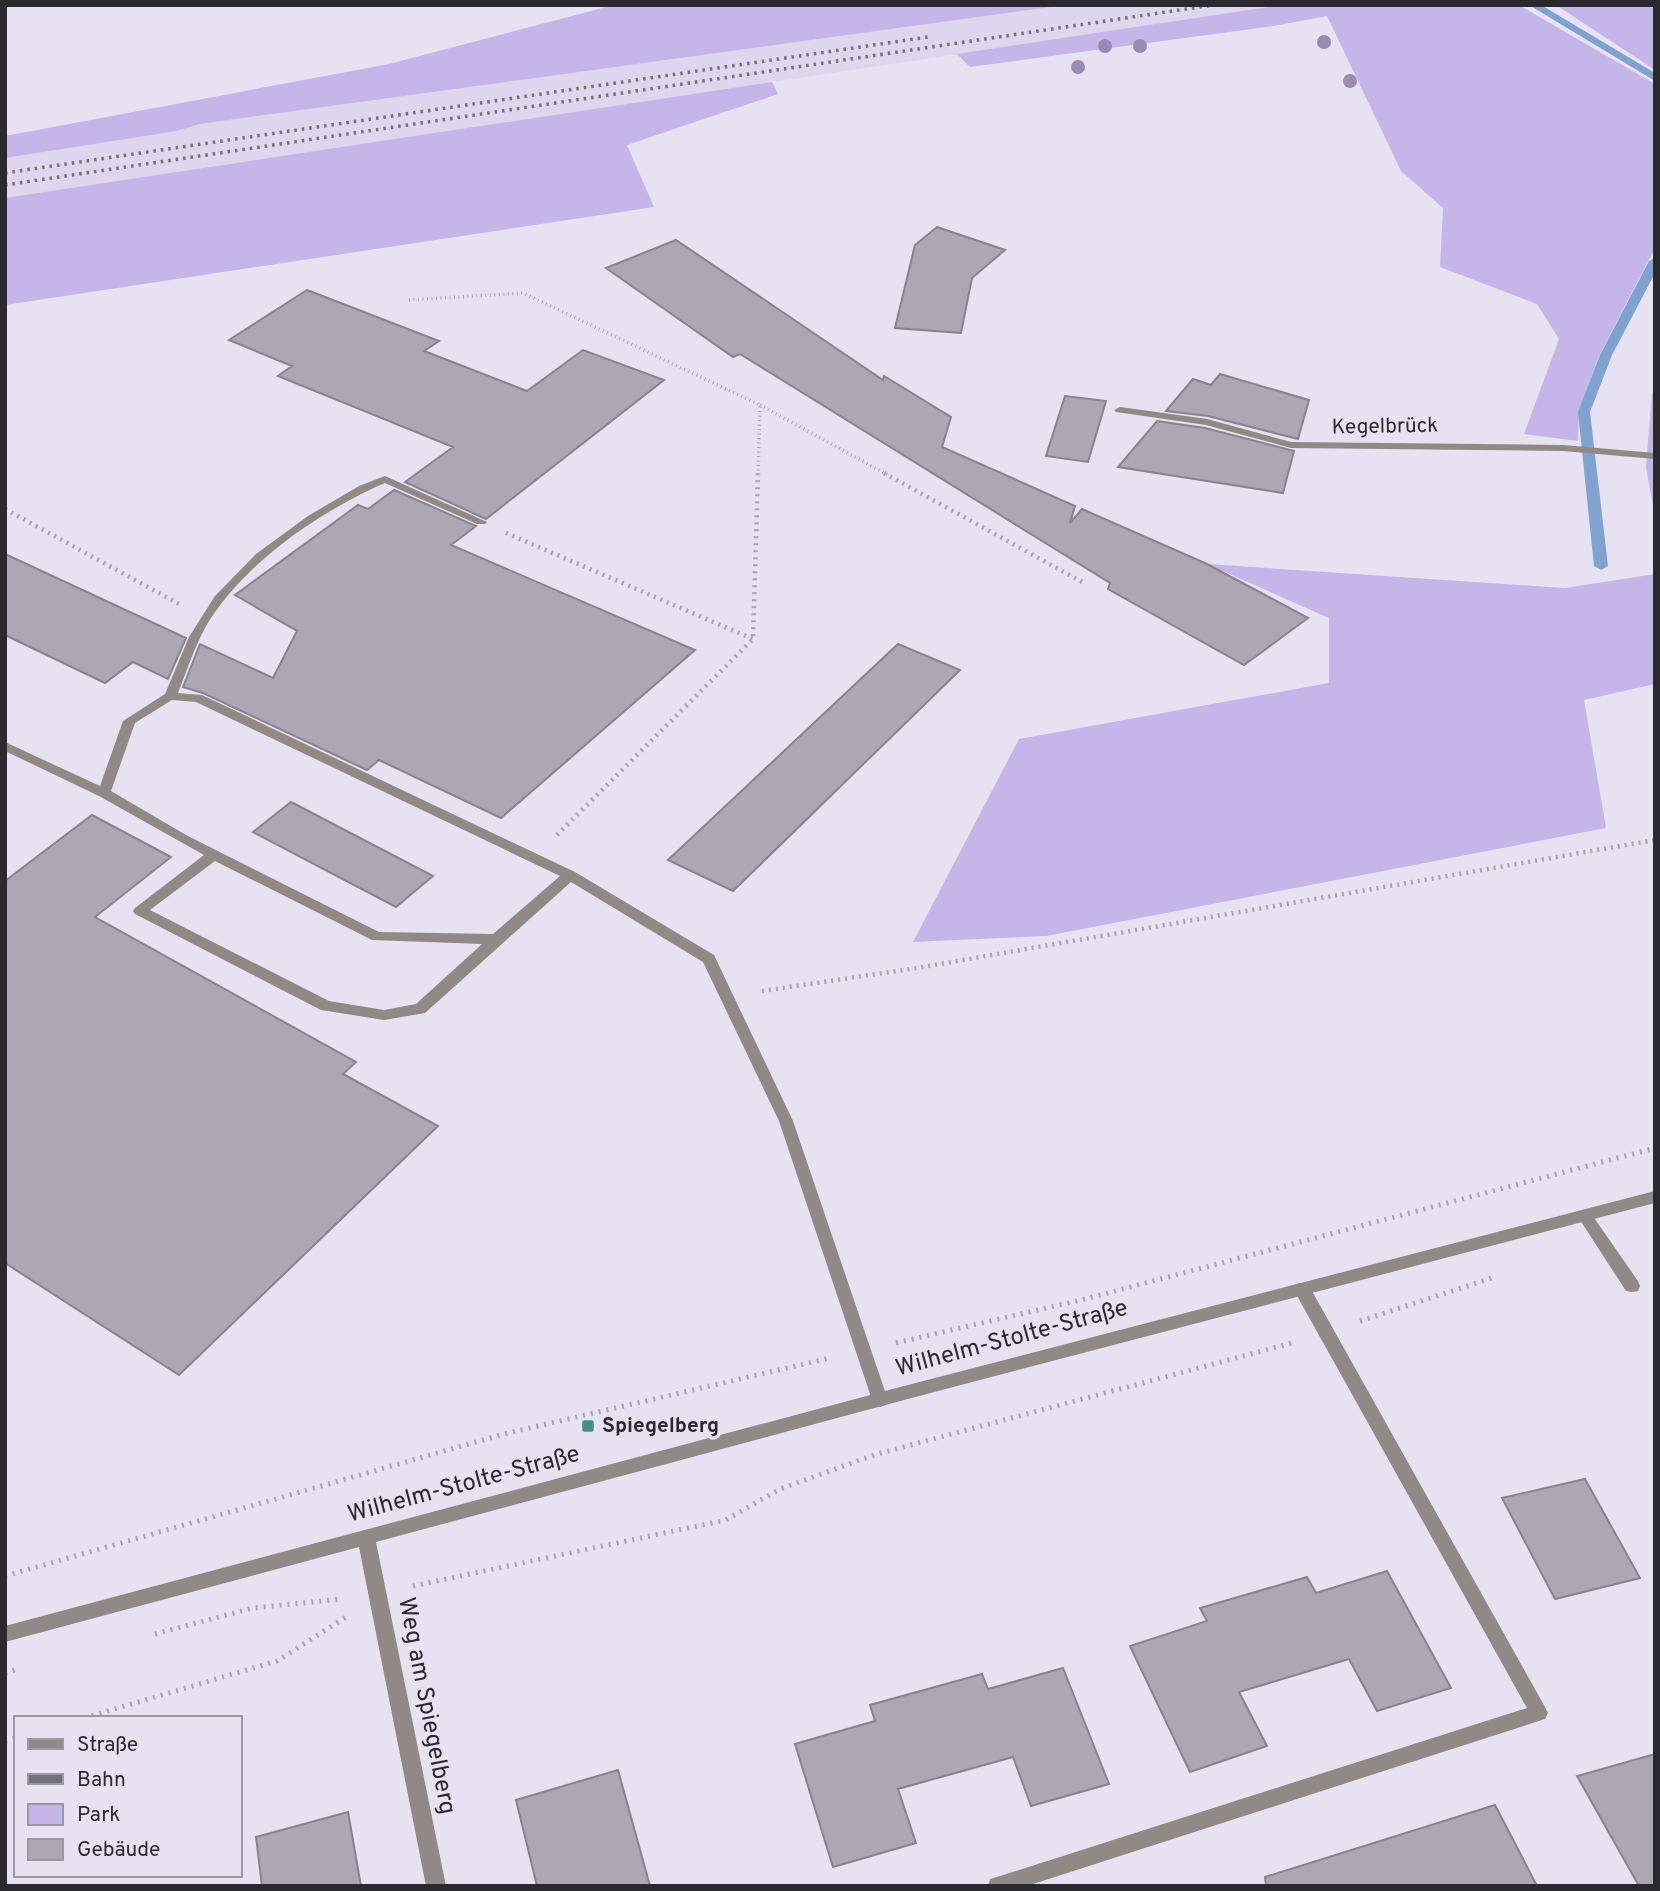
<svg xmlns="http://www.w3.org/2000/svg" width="1660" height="1891" font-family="Overpass,sans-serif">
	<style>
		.built { fill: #ddd6ec }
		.green { fill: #c5b5e8 }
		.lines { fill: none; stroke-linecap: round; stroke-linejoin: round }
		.stream { fill: #7fa3ce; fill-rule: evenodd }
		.building { fill: #aba7b5; stroke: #878391; stroke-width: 2 }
		.path-far2 { stroke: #a6a3ae; stroke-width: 3.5; stroke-dasharray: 1 3.5; stroke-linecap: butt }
		.path-far1 { stroke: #a6a3ae; stroke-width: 4.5; stroke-dasharray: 2 5; stroke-linecap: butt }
		.path { stroke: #a6a3ae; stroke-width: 5; stroke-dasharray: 2 6; stroke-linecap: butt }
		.service { fill: #908986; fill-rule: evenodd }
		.minor { fill: #908986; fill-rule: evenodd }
		.rail { stroke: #727079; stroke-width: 3.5; stroke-dasharray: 2.5 5; stroke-linecap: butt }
		.tree { fill: #9a8bb4 }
		.poi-dot { fill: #468d86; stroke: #e6e2f1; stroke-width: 2.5 }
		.labels { text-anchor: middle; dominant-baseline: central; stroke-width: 7; stroke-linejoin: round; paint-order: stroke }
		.street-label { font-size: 21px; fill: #2a292e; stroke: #e6e2f1 }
		.poi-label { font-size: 21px; font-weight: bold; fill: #2a292e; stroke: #e6e2f1; text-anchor: start }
		.near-street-label { font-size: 24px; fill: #2a292e; stroke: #e6e2f1 }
	</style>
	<rect width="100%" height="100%" fill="#e6e2f1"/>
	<path class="built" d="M1066 5H1282L5 198V158L177 131 200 124Z"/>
	<path class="green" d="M614 5H1066L200 124 177 131 5 158V136L389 64Z
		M1282 5H1519L1655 84V248L1599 356 1579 412 1578 441 1524 434 1559 339 1537 304 1440 267 1443 208 1401 171 1327 16 1274 26 970 67 957 54Z
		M1556 5H1655V70Z
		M772 82 778 94 627 145 654 207 5 305V198Z
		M1655 390V517L1646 467 1652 393Z
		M1207 564 1565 588 1655 574V684L1584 700 1606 828 1046 936 913 942 1019 739 1329 683V618Z"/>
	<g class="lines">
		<path class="stream" d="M1529 5H1541L1655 73V81Z
			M1655 258V273L1612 355 1590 412 1608 566 1601 570 1594 566 1578 412 1600 355 1649 261Z"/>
	</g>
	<path class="building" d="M937 227 1005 250 972 278 961 333 895 328 915 245Z
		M676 240 883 380 884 376 951 417 942 447 1075 506 1070 523 1082 509 1207 564 1308 618 1244 665 1108 589 1110 583 740 354 733 357 606 268Z
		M307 290 439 341 424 351 527 391 583 350 664 380 486 519 405 482 453 447 278 376 292 366 229 340Z
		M1220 374 1309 400 1298 439 1208 416 1166 411 1193 379 1211 385Z
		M1065 396 1106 401 1088 462 1046 456Z
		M1157 421 1205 428 1294 451 1283 493 1118 467Z
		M394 490 476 526 451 545 695 650 501 818 379 760 367 770 203 693 183 687 200 644 273 678 297 631 235 595 358 505 368 509Z
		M5 554 186 638 168 679 133 662 105 683 5 635Z
		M898 644 960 670 733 891 668 860Z
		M291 802 433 876 396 907 253 832Z
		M92 815 171 857 95 917 356 1062 343 1074 438 1126 179 1375 5 1263V881Z
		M1585 1479 1640 1578 1555 1599 1502 1498Z
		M1387 1571 1451 1688 1377 1711 1349 1659 1239 1692 1267 1746 1190 1772 1130 1646 1207 1621 1200 1608 1307 1577 1316 1593Z
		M1063 1668 1109 1784 1031 1806 1013 1757 898 1789 916 1843 833 1867 795 1744 875 1721 870 1705 982 1674 988 1689Z
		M1655 1754V1886H1639L1577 1776Z
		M618 1770 650 1886H537L516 1800Z
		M1495 1805 1537 1886H1266L1265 1877Z
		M348 1812 361 1886H262L256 1837Z"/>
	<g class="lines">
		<path class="path-far2" d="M409 300 523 293 760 405 758 475
			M760 405 888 475"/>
		<path class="path-far1" d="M884 473 1082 582
			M5 509 179 604
			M506 533 753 639
			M557 835 753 639 758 473
			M762 991 917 968 1655 840"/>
		<path class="path" d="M1360 1321 1495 1277
			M896 1343 1085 1299 1655 1148
			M5 1576 504 1434 830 1358
			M413 1586 726 1520 780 1489 877 1454 1292 1343
			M155 1634 253 1608 342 1599
			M5 1673 15 1670
			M84 1718 277 1661 346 1617
			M5 1741 16 1738"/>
		<path class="service" d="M385 476 487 522 485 524H477L385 483C322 510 249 560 211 618 196 641 188 668 178 693L202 695 575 872 714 955 793 1121 888 1400 886 1405 880 1407 874 1405 872 1400 779 1121 703 962 571 882 425 1013 384 1020 321 1010 135 914 133 911 135 908 204 855 99 796 5 751V742L100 786 123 721 165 694 189 637 215 596 256 554 308 516 359 486ZM172 700 196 702 560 876 493 934 379 932 186 835 111 791 135 723ZM215 861 372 940 482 944 416 1004 384 1010 329 1001 150 910Z
			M1585 1210 1590 1212 1638 1281 1640 1286 1638 1291 1632 1292 1626 1291 1580 1220 1577 1216 1580 1212Z
			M1302 1283 1308 1284 1545 1707 1548 1713 1545 1719 1027 1886H988L990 1879 997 1877 1527 1708 1296 1294 1294 1289 1296 1284Z"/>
		<path class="minor" d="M1120 407 1207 419 1291 442 1563 445 1655 453V459L1563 451 1291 448 1206 425 1116 412 1114 410Z
			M1655 1191V1203L904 1400 376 1542 446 1886H426L359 1547 5 1642V1626L904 1386Z"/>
		<path class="rail" d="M5 173 928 37
			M5 185 1213 5"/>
	</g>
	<g class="tree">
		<circle cx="1324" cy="42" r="7"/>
		<circle cx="1105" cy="46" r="7"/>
		<circle cx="1140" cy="46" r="7"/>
		<circle cx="1078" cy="67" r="7"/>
		<circle cx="1350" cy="81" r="7"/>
	</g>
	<rect class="poi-dot" x="581" y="1419" width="14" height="14" rx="3.5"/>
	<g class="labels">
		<g class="street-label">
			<text transform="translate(1385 427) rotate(-1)">Kegelbrück</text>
		</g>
		<g class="poi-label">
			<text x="602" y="1426">Spiegelberg</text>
		</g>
		<g class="near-street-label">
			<text transform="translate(1012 1339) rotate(-15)">Wilhelm-Stolte-Straße</text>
			<text transform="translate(464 1485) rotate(-15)">Wilhelm-Stolte-Straße</text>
			<text transform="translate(426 1706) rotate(79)">Weg am Spiegelberg</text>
		</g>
	</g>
	<rect width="1660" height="1891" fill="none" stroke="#2a292e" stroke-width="14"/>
	<rect x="14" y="1716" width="228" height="161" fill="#e6e2f1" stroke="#9b98a3" stroke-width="2"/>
	<rect x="28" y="1739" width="35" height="10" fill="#908986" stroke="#9b98a3" stroke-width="2"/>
	<text x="77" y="1751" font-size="21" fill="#2a292e">Straße</text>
	<rect x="28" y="1774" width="35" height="10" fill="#727079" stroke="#9b98a3" stroke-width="2"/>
	<text x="77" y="1786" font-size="21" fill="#2a292e">Bahn</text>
	<rect x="28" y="1804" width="35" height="21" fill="#c5b5e8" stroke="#9b98a3" stroke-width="2"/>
	<text x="77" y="1821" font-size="21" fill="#2a292e">Park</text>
	<rect x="28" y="1839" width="35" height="21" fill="#aba7b5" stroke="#9b98a3" stroke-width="2"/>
	<text x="77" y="1856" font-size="21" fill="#2a292e">Gebäude</text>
</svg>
